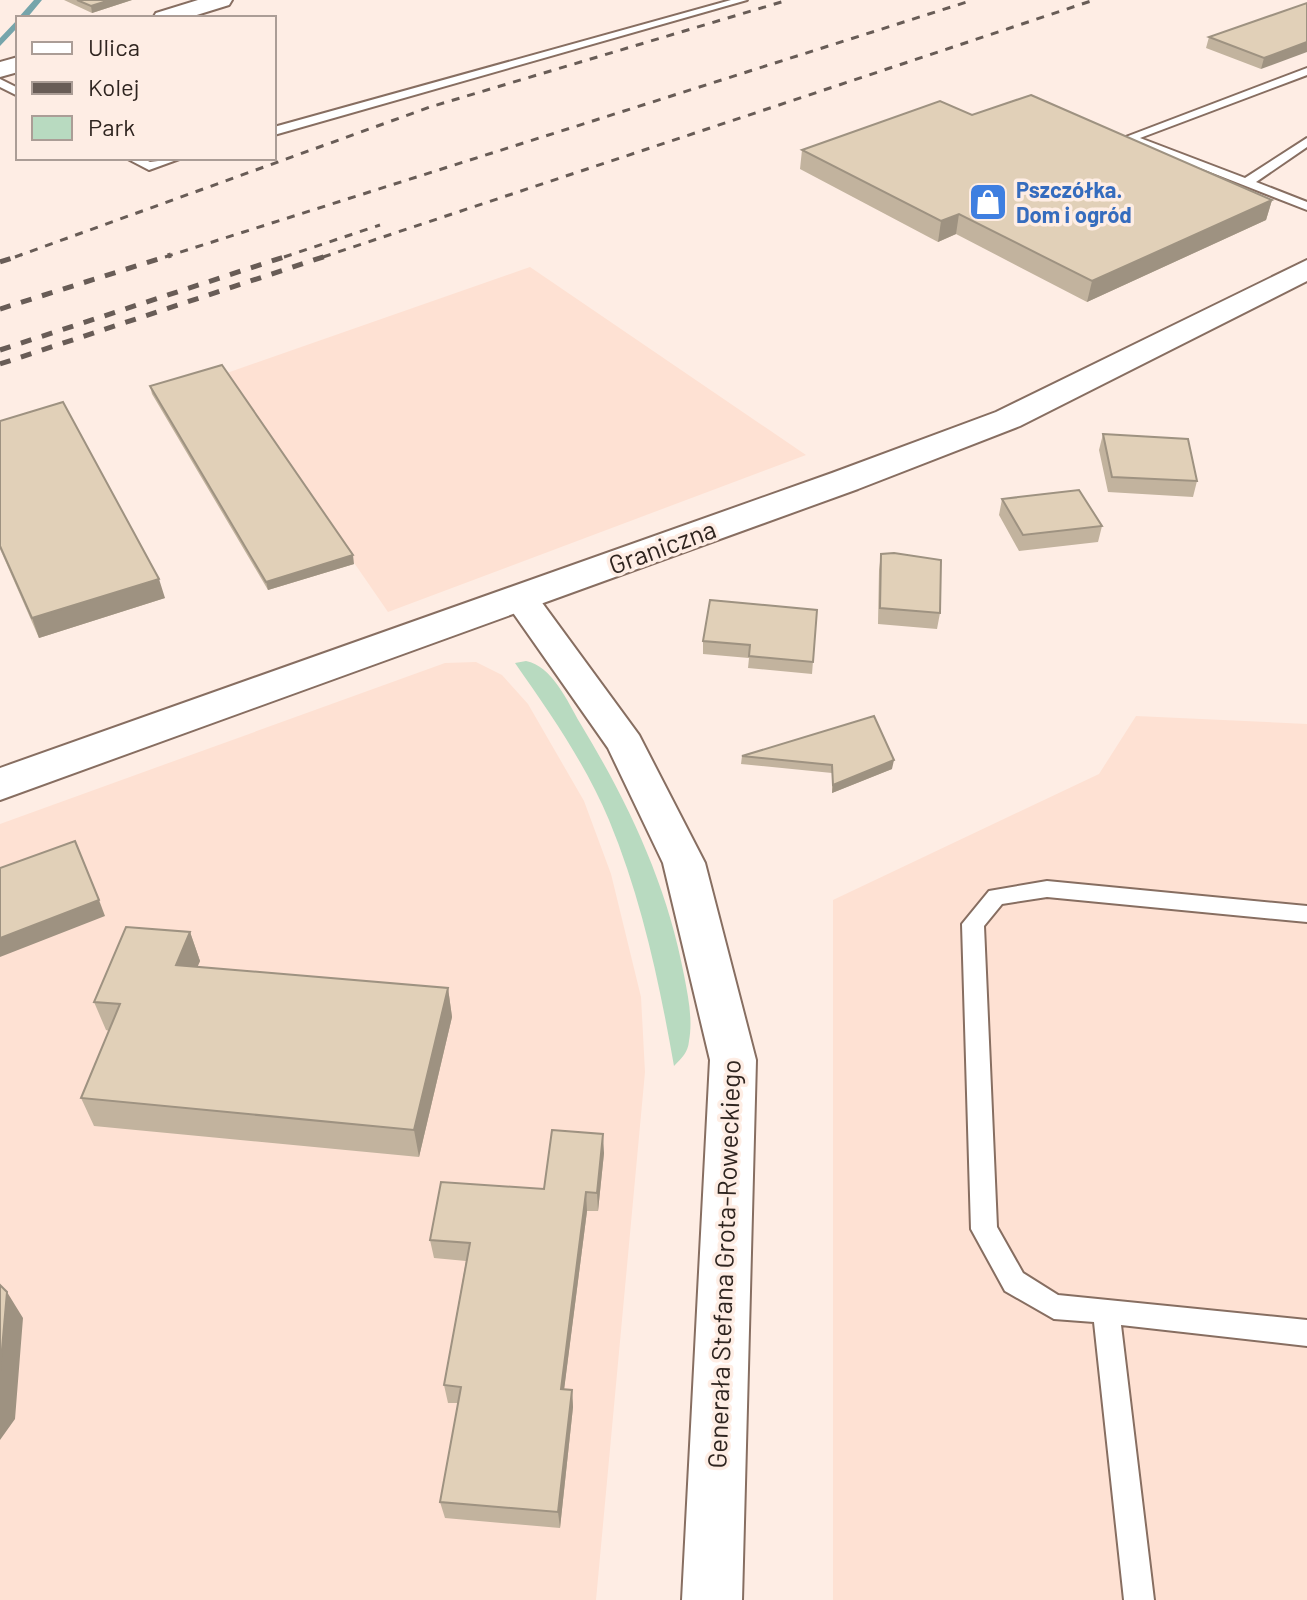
<svg xmlns="http://www.w3.org/2000/svg" width="1307" height="1600" font-family="Barlow,sans-serif">
	<style>
		.built { fill: #fee1d3 }
		.green { fill: #b8dac0 }
		.lines { fill: none; stroke-linecap: round; stroke-linejoin: round }
		.stream { fill: #76a5ab; fill-rule: evenodd }
		.service-casing { stroke: #876e61; stroke-width: 4 }
		.minor-casing { stroke: #876e61; stroke-width: 4 }
		.tertiary-casing { stroke: #876e61; stroke-width: 4 }
		.service { fill: #fff; fill-rule: evenodd }
		.minor { fill: #fff; fill-rule: evenodd }
		.tertiary { fill: #fff; fill-rule: evenodd }
		.rail-far1 { stroke: #685c56; stroke-width: 3; stroke-dasharray: 8 8; stroke-linecap: butt }
		.rail { stroke: #685c56; stroke-width: 5; stroke-dasharray: 11 11; stroke-linecap: butt }
		.wall { fill: #c2b39e }
		.shaded-wall { fill: #9e9281 }
		.building { fill: #e1d0b8; stroke: #9e9281; stroke-width: 2 }
		.labels { text-anchor: middle; dominant-baseline: central; stroke-width: 7; stroke-linejoin: round; paint-order: stroke }
		.far-shop-label { font-size: 22px; font-weight: bold; fill: #366cbe; stroke: #feede4; text-anchor: start }
		.street-label { font-size: 26px; fill: #2f2520; stroke: #feede4 }
	</style>
	<rect width="100%" height="100%" fill="#feede4"/>
	<path class="built" d="M530 267 806 455 388 612 224 374Z
		M476 662 502 675 528 704 584 801 611 874 641 997 645 1072 596 1600H0V824L445 663Z
		M1136 716 1307 724V1600H833V900L1099 774Z"/>
	<path class="green" d="M526 661C552 666 568 702 580 723 628 802 667 884 684 975 688 996 693 1019 689 1041 688 1052 682 1058 674 1066 659 981 642 900 609 820 585 763 550 713 515 663Z"/>
	<g class="lines">
		<path class="stream" d="M34 0H42L27 18H18Z
			M18 19V27L0 46V38Z"/>
		<g class="service-casing">
			<path id="service" d="M731 0H747L274 135V127Z
				M1307 68V75L1140 138 1245 178 1307 138V147L1256 182 1307 202V210L1123 138Z
				M0 79 18 88V96L0 87Z
				M126 158H142L150 162 182 158 149 170Z
				M1047 881 1307 906V922L1047 897 1002 904 984 926 997 1227 1023 1273 1058 1295 1307 1320V1346L1121 1325 1154 1600H1124L1094 1322 1054 1319 1005 1291 971 1229 962 924 989 891Z"/>
		</g>
		<g class="minor-casing">
			<path id="minor" d="M520 586 532 589 639 735 705 863 756 1060 742 1600H682L710 1060 663 863 608 748 502 597 508 589Z"/>
		</g>
		<g class="tertiary-casing">
			<path id="tertiary" d="M198 0H232L229 5 187 18H153L156 13Z
				M18 57V72L0 77V62Z
				M1307 260V281L1020 426 858 489 0 800V768L832 473 996 412Z"/>
		</g>
		<use href="#service" class="service"/>
		<use href="#minor" class="minor"/>
		<use href="#tertiary" class="tertiary"/>
		<path class="rail-far1" d="M15 257 430 107 788 0
			M165 257 973 0
			M284 257 380 225
			M323 257 1094 0"/>
		<path class="rail" d="M0 262 21 255
			M0 309 171 255
			M0 350 290 255
			M0 364 329 255"/>
	</g>
	<path class="wall" d="M64 0H132L92 13Z
		M1307 3 1261 69 1206 48 1209 37Z
		M802 150 1272 200 1266 220 1087 302 956 234 938 242 800 169Z
		M150 386 354 564 268 590 152 394Z
		M0 421 165 598 39 638 0 549Z
		M1103 434 1197 481 1193 497 1108 492 1099 450Z
		M1002 499 1102 526 1098 542 1019 551 999 515Z
		M881 554 940 613 937 629 878 624 879 570Z
		M817 610 812 674 748 668 749 658 703 654V641Z
		M742 756 892 769 832 793V773L741 764Z
		M190 932 200 961 197 967 448 988 452 1017 419 1157 94 1126 81 1098 109 1031 106 1030 94 1002Z
		M604 1153 598 1211H587L564 1389 572 1390 573 1407 560 1528 445 1518 440 1502 458 1403H448L444 1385 466 1261 434 1258 430 1240 544 1189Z"/>
	<path class="shaded-wall" d="M110 0H132L92 13 91 6Z
		M1307 42V52L1261 69 1264 58Z
		M1272 200 1266 220 1087 302 1092 281Z
		M959 214 956 234 938 242 941 221Z
		M353 555 354 564 268 590 266 582Z
		M159 579 165 598 39 638 32 618Z
		M894 760 892 769 832 793 833 785Z
		M99 900 105 916 0 957V938Z
		M190 932 200 961 186 993 176 965Z
		M448 988 452 1017 419 1157 414 1130Z
		M603 1134 604 1153 598 1211 597 1193Z
		M586 1192 587 1211 562 1406 561 1389Z
		M7 1292 23 1318 15 1419 0 1440V1372Z
		M572 1390 573 1407 560 1528 558 1512Z"/>
	<path class="building" d="M77 0H110L91 6Z
		M1307 3V42L1264 58 1209 37Z
		M1031 95 1272 200 1092 281 959 214 941 221 802 150 940 101 972 115Z
		M222 365 353 555 266 582 150 386Z
		M63 402 159 579 32 618 0 546V421Z
		M1103 434 1188 439 1197 481 1112 477Z
		M1079 490 1102 526 1023 535 1002 499Z
		M894 553 941 560 940 613 880 608 881 554Z
		M710 600 817 610 813 662 749 656 750 645 703 641Z
		M874 716 894 760 833 785 832 765 742 756Z
		M75 841 99 900 0 938V868Z
		M126 927 190 932 176 965 448 988 414 1130 81 1098 120 1004 94 1002Z
		M552 1130 603 1134 597 1193 586 1192 561 1389 572 1390 558 1512 440 1502 461 1387 444 1385 470 1243 430 1240 441 1182 544 1189Z
		M0 1285 7 1292 0 1372Z"/>
	<defs>
		<g id="shop-square" transform="scale(2)"><rect x="-9" y="-9" width="18" height="18" rx="4" fill="#3f7fe0" stroke="#feede4"/><path d="M-5-2.5h2.3a2.7 3.5 0 0 1 5.4 0H5L5.5 6h-11ZM-1.5-2.5h3a1.5 2.3 0 0 0-3 0Z" fill="#fff"/></g>
	</defs>
	<g fill-rule="evenodd">
		<use href="#shop-square" x="988" y="202"/>
	</g>
	<g class="labels">
		<g class="far-shop-label">
			<text x="1016" y="189">Pszczółka.<tspan x="1016" dy="25">Dom i ogród</tspan></text>
		</g>
		<g class="street-label">
			<text transform="translate(662 546) rotate(-20)">Graniczna</text>
			<text transform="translate(723 1264) rotate(-88)">Generała Stefana Grota-Roweckiego</text>
		</g>
	</g>
	<rect x="16" y="16" width="260" height="144" fill="#feede4" stroke="#ab9d96" stroke-width="2"/>
	<rect x="32" y="42" width="40" height="12" fill="#ffffff" stroke="#ab9d96" stroke-width="2"/>
	<text x="88" y="56" font-size="24" fill="#2f2520">Ulica</text>
	<rect x="32" y="82" width="40" height="12" fill="#685c56" stroke="#ab9d96" stroke-width="2"/>
	<text x="88" y="96" font-size="24" fill="#2f2520">Kolej</text>
	<rect x="32" y="116" width="40" height="24" fill="#b8dac0" stroke="#ab9d96" stroke-width="2"/>
	<text x="88" y="136" font-size="24" fill="#2f2520">Park</text>
</svg>
